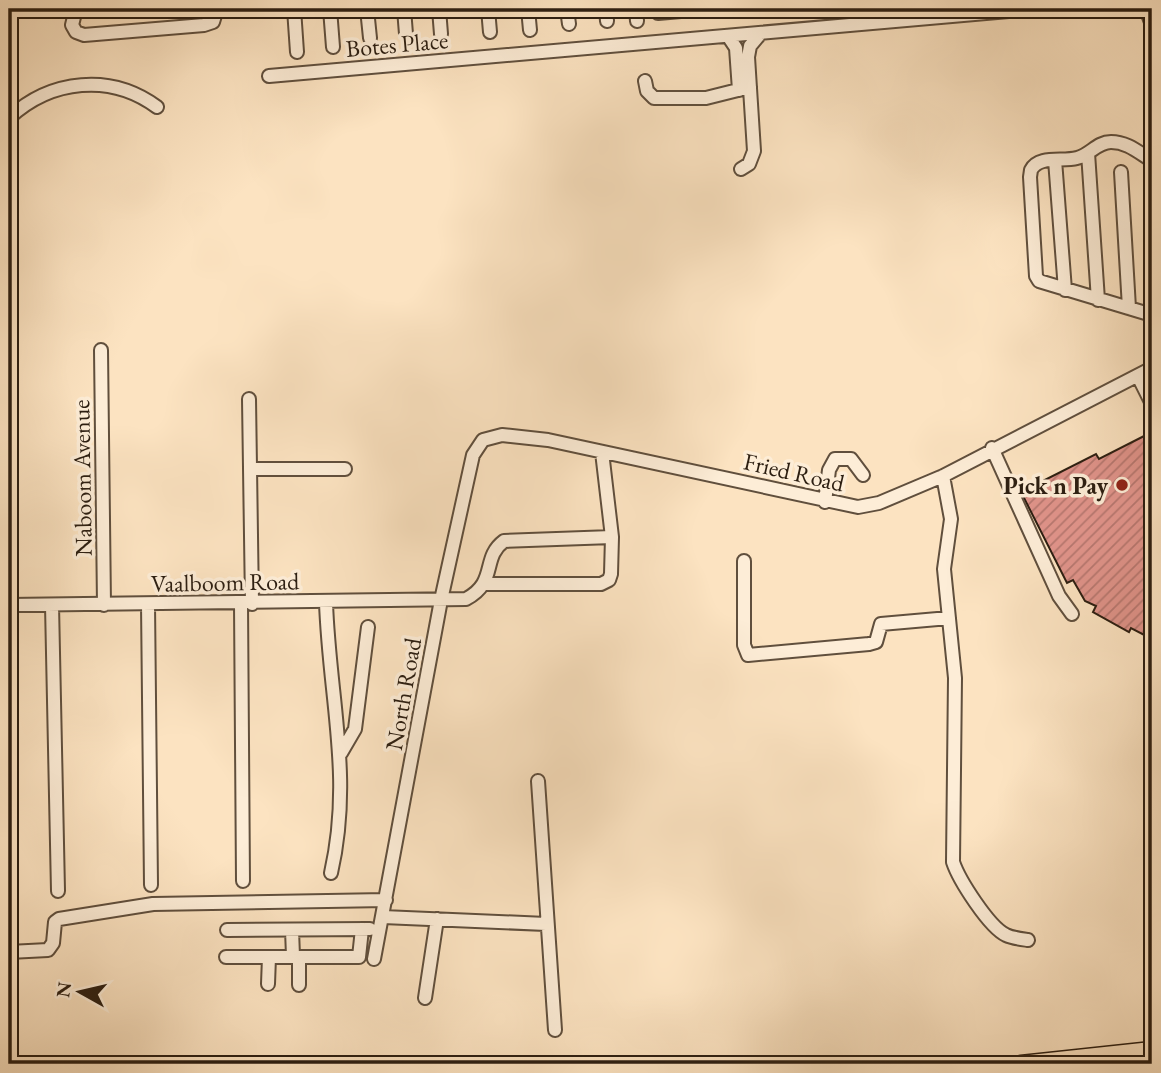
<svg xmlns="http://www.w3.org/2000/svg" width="1161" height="1073" font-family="'EB Garamond',serif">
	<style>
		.building { fill: url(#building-hatch); stroke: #2c1e11; stroke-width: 2 }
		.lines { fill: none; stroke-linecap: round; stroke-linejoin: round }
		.minor-casing { stroke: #604f3d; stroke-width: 16 }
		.major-casing { stroke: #2c1e11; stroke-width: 19 }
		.minor { stroke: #fdedd7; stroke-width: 12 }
		.major { stroke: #fce3c1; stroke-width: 16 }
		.poi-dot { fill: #8f2418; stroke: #fdedd7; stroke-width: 2.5 }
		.labels { text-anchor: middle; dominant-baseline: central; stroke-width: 7; stroke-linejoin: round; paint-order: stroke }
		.street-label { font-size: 24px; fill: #2c1e11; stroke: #fdedd7 }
		.poi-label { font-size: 24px; font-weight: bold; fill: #2c1e11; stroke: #fdedd7; text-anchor: end }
	</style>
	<defs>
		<pattern id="building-hatch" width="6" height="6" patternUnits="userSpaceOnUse" patternTransform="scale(1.75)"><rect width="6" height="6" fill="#e0938a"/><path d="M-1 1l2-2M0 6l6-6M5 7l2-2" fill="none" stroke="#b6776f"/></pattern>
	</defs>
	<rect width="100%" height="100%" fill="#fce3c1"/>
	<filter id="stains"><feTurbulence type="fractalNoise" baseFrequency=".00286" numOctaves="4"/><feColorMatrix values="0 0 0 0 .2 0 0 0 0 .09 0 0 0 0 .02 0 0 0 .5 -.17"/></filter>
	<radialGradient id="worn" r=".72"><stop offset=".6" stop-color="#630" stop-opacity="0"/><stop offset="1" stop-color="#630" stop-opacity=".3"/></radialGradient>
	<path class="building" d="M1152 432V639L1131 628 1129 632 1093 612 1096 606 1085 601 1073 580 1067 583 1021 492 1096 454 1099 459Z"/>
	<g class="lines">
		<g class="minor-casing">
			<path id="minor" d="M76 9 72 25 76 32 84 35 204 25 213 22 217 9
				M294 9 297 52
				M330 9 333 47
				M367 9 370 38
				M404 9 406 34
				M439 9 441 34
				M488 9 490 32
				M528 9 530 30
				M567 9 569 24
				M606 9 607 21
				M636 9 637 21
				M658 9V13L704 9
				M1146 9 1152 25
				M728 36 736 48 739 90
				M269 76 1031 9
				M645 81 647 91 654 98H706L750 87
				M9 118C51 79 111 73 157 107
				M1088 153 1098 300
				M1055 160 1065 290
				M1151 160C1138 152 1127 142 1111 142 1097 142 1090 155 1077 158 1062 162 1039 155 1031 170L1030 177 1036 276 1039 281 1152 315
				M1151 160 1152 183
				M741 169 749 164 754 151 748 57 750 46 761 33
				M1121 172 1129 308
				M101 350 104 605
				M1138 376 1152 404
				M249 399 252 604
				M992 448 1059 596 1072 614
				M252 469H345
				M943 476 951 519 944 569 955 678 953 862C959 880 989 927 1006 935 1012 938 1021 939 1028 940
				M825 502 829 470 835 459H851L863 475
				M744 561V645L748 655 869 644 876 642 881 624 949 618
				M485 584H601L609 580 611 574 612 537
				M326 602C329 697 353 777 331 873
				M148 604 151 885
				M241 604 243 881
				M9 605 466 599C498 582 481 558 504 541L612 537 602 452
				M52 605 58 891
				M341 753 355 729 368 627
				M538 781 555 1030
				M383 917 546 924
				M227 930 370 929
				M292 930 293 956
				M9 952 48 950 53 943 55 922 59 919 153 904 386 900
				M226 957H359L362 929
				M374 959 441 600 473 455 483 440 502 435 548 440 858 507 879 503 943 476 1152 368
				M268 984 269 957
				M299 985V957
				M425 998 437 919"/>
		</g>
		<g class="major-casing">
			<path id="major" d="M1021 1064 1152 1050"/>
		</g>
		<use href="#minor" class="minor"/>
		<use href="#major" class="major"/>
	</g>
	<circle class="poi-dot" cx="1122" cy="485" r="7"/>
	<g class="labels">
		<g class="street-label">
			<text transform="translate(397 44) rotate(-5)">Botes Place</text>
			<text transform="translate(794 472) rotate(13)">Fried Road</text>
			<text transform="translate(82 478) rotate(-91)">Naboom Avenue</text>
			<text transform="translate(225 582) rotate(-1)">Vaalboom Road</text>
			<text transform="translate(403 694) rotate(-80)">North Road</text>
		</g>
		<g class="poi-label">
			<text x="1108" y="485">Pick n Pay</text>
		</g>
	</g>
	<rect width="1161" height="1073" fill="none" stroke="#fce3c1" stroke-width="35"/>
	<rect x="10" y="10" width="1140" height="1052" fill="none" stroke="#2c1e11" stroke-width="3.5"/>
	<rect x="18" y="18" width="1126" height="1038" fill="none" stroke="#2c1e11" stroke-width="2"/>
	<g transform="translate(80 992) rotate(278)" stroke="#fdedd7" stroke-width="5" paint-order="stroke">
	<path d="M0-5L12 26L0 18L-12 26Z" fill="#2c1e11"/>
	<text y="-10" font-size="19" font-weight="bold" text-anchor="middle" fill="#2c1e11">N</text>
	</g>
	<rect width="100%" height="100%" filter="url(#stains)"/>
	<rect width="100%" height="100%" fill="url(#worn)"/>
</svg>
